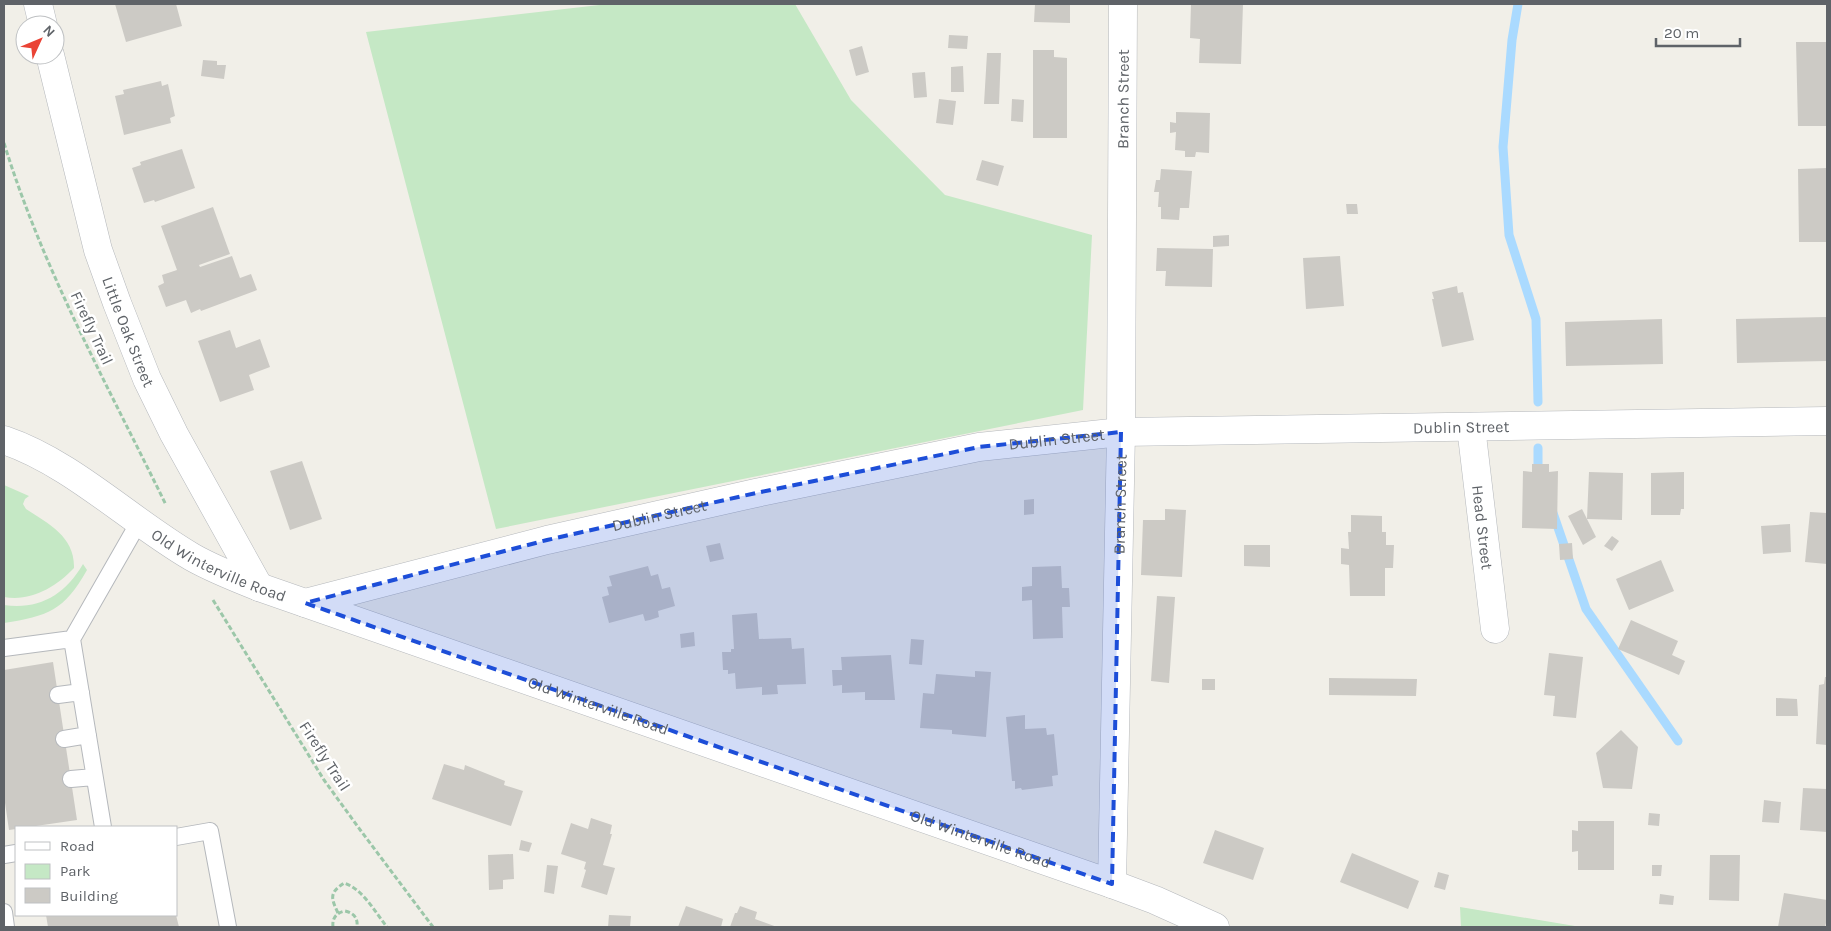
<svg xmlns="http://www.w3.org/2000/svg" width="1831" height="931" font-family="Karla,sans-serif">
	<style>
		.green { fill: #c5e8c5 }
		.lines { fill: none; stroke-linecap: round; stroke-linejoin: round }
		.stream { stroke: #aadaff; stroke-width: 9 }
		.building { fill: #cccac5 }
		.service-casing { stroke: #b5b8bc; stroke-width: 18 }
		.minor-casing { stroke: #b5b8bc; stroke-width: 29 }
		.path { stroke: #9cc7a9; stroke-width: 3; stroke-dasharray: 5 2.5; stroke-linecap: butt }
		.service { stroke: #fff; stroke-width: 16 }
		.minor { stroke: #fff; stroke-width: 28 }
		.marked { fill: #1d4ed8; fill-opacity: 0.2; stroke: #1d4ed8; stroke-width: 4; stroke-dasharray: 10 6; stroke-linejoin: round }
		.labels { text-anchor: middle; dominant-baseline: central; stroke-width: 5; stroke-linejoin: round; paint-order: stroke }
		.street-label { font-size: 16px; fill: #5f6368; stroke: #fff }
	</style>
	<rect width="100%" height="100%" fill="#f1efe8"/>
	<path class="green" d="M608 4H795L851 100 945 195 1092 235 1083 410 496 529 366 32Z
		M4 485 29 496 25 499 23 504 26 509C49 524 75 537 74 568 56 587 31 602 4 597Z
		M83 564 87 570C64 611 48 616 4 623V605C39 610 65 595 83 564Z
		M1460 907 1581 927H1461Z"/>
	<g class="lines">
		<path class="stream" d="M1518 4 1512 40 1503 147 1509 235 1536 319 1538 402
			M1538 448V469L1540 475
			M1553 513 1586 609 1678 741"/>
	</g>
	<path class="building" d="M115 4H176L182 26 126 42Z
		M1035 4H1070V23L1034 22Z
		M1191 4H1243L1241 64 1199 63 1200 39 1190 38Z
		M949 35 968 36 967 49 948 48Z
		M1796 42H1827V126H1798Z
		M862 46 869 72 856 76 849 50Z
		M1033 50H1054V57L1067 58V138H1033Z
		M987 53H1001L999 104H984Z
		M203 60 217 61V65H226L224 79 201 76Z
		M963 66 964 92H951V67Z
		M925 72 927 97 914 98 912 73Z
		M161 81 162 86 168 84 175 116 170 118 171 123 124 135 115 96 124 94 123 90Z
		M939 99 956 101 953 125 936 123Z
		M1012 99 1024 100 1023 122 1011 121Z
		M1176 112 1210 113 1209 153 1196 152 1195 157H1185V151L1175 150 1176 132 1170 133V122L1176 123Z
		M182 149 195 188 155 202 154 200 144 203 132 168 141 165 140 162Z
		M982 160 1004 166 998 186 976 180Z
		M1827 168V242H1799L1798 169Z
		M1161 169 1192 171 1189 208H1180L1179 220 1161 219V207H1158L1159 192H1154L1156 180H1160Z
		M1346 204H1357L1358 214H1347Z
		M213 207 230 254 199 265 200 267 232 256 240 278 251 274 257 290 201 311 200 309 191 313 186 300 166 307 158 286 164 283 162 275 177 270 161 226Z
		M1229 235V246L1213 247V236Z
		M1157 248 1213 249 1212 287 1165 286 1166 271H1156Z
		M1340 256 1344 306 1306 309 1303 258Z
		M1457 286 1458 293 1463 292 1474 340 1442 347 1432 299H1434L1432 292Z
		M1827 317V361L1737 363 1736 319Z
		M1662 319 1663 364 1566 366 1565 322Z
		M230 330 236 348 260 339 270 367 249 375 254 390 220 402 198 341Z
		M302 461 322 519 290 530 270 471Z
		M1532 464H1549V472L1558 471 1557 529 1522 528 1523 471 1532 472Z
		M1589 472 1623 473 1622 520 1587 519Z
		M1684 472V509H1681L1680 515H1651V473Z
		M1034 499V514L1024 515V500Z
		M1165 509 1186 510 1182 577 1141 575 1143 520H1165Z
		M1582 509 1596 537 1583 545 1568 516Z
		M1810 512 1827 513V564L1805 562Z
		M1351 515 1382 516V532H1386V545H1394L1393 568H1385V596H1350L1349 565 1341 564V548L1349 549 1348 532H1351Z
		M1790 524 1791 552 1763 554 1761 526Z
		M1612 536 1619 541 1612 551 1604 546Z
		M720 543 724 559 710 562 706 546Z
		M1572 543 1573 559 1560 560 1559 544Z
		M1244 545H1270V567L1244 566Z
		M1661 560 1674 591 1629 610 1616 579Z
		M648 566 651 576 658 574 662 589 670 587 675 606 658 611 659 617 650 620 645 621 643 614 609 623 602 597 609 595 607 587 612 586 609 576Z
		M1061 566 1062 588H1069L1070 607H1062L1063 638 1033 639 1032 600 1022 601V587L1032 586V567Z
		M1157 596 1175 597 1169 683 1151 681Z
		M757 613 759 639 791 638 792 649 804 648 806 684 777 685 778 694 762 695V687L736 689 735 673 728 674V670H723L722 652H731V649H734L732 615Z
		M1631 620 1678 641 1672 655 1685 661 1679 675 1618 649Z
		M694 632 695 646 681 648 680 634Z
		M911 639 924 640 922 665 909 664Z
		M1549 653 1583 657 1576 718 1553 716 1555 696 1544 695Z
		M891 655 895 700H865V692L842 693V685L833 686 832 670H842L841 657Z
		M53 662 77 820 29 827H16V829L9 830 4 796V670Z
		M975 671 991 672 986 737 952 734V730L920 728 923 693 934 694 936 674 975 677Z
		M1825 677H1827V745L1816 744 1819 685 1824 684Z
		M1329 678 1417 679 1416 696 1329 695Z
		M1202 679H1215V690H1202Z
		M1776 698 1797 699 1798 716H1776Z
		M1025 715V729L1046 728 1047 735 1054 734 1058 775 1052 776 1053 786 1022 790 1021 788 1015 789V781H1012L1006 717Z
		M1621 730 1638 747 1632 789 1603 788 1596 753Z
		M444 764 464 770 465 765 505 781 504 785 523 791 511 826 432 799Z
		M1803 788 1827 789V832L1800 830Z
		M1764 800 1781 802 1779 823 1762 822Z
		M1649 813 1660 814 1659 826 1648 825Z
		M591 818 612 825 610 834H612L603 865 615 868 607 895 581 887 586 870 584 869 586 862 561 854 571 823 588 829Z
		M1578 821H1614V870H1578V851L1572 852V830L1578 831Z
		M1215 830 1264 848 1253 880 1203 863Z
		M521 840 532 843 529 852 519 850Z
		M1352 853 1419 881 1408 909 1340 882Z
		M513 854 514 879 503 880V889L489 890 488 855Z
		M1710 855H1740L1739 901 1709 900Z
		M547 865 558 866 554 894 544 892Z
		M1652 865H1662L1661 876H1652Z
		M1438 872 1449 875 1445 890 1434 887Z
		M1784 893 1827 900V919L1825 927H1778Z
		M1660 894 1674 896 1673 905 1659 904Z
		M686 906 723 919 721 927H678Z
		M740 906 757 912 755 919 777 927H730L735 913H737Z
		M46 915H176L179 927H48Z
		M609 915 631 916 630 927H608Z"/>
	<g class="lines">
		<g class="service-casing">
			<path id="service" d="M4 648 72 639
				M58 695 81 692
				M64 739 88 735
				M71 779 94 777
				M103 827 72 639 139 522
				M176 837 210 831 228 927
				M4 855 16 853
				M4 912 6 927"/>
		</g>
		<g class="minor-casing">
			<g id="minor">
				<path d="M38 4 43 25"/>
				<path id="s1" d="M50 55 98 250 117 303 147 379 174 434 259 587"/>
				<path id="s2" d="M1471 427 1495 629"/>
				<path id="s3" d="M4 440C72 463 130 521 192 557 213 569 236 578 259 587L1112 884 1155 900 1215 927"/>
				<path id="s4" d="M305 603 547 540 756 493 979 447 1121 432 1827 421"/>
				<path id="s5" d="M1112 884 1121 432 1123 4"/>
			</g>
		</g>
		<path class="path" d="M4 143C43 270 108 386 166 505
			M213 600 324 780 361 831 433 927
			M338 913C331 898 329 893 344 883 363 889 375 912 387 927
			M333 927C332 918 336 913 345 911 354 913 358 918 357 927"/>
		<use href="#service" class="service"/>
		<use href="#minor" class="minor"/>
	</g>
	<path class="marked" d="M1121 432 1112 884 305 603 547 540 756 493 979 447Z"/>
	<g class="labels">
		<g class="street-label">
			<text stroke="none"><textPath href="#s5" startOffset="785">Branch Street</textPath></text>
			<text transform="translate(92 328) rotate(65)">Firefly Trail</text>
			<text stroke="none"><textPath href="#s1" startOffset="288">Little Oak Street</textPath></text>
			<text stroke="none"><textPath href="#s4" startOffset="1175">Dublin Street</textPath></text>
			<text stroke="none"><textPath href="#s4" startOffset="770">Dublin Street</textPath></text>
			<text stroke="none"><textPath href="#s5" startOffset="380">Branch Street</textPath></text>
			<text stroke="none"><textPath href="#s4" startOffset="365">Dublin Street</textPath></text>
			<text stroke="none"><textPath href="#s2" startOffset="101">Head Street</textPath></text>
			<text stroke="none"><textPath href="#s3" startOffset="250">Old Winterville Road</textPath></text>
			<text stroke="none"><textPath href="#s3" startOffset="655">Old Winterville Road</textPath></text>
			<text transform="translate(325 756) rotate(57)">Firefly Trail</text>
			<text stroke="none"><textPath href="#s3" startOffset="1060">Old Winterville Road</textPath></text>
		</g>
	</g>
	<rect width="1831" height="931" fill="none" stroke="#5f6368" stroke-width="10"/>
	<rect x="15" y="826" width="162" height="90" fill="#ffffff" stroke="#bfc1c3"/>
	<rect x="25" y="842" width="25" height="8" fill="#ffffff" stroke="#bfc1c3"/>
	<text x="60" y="851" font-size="15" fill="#5f6368">Road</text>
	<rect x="25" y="864" width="25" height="15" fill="#c5e8c5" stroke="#bfc1c3"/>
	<text x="60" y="876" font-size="15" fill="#5f6368">Park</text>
	<rect x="25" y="888" width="25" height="15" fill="#cccac5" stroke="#bfc1c3"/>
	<text x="60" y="901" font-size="15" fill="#5f6368">Building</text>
	<g transform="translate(40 40) rotate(46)"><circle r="24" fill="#ffffff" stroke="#bfc1c3"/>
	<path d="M0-4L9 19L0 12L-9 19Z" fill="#ea4335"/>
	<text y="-8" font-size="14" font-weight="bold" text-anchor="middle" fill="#5f6368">N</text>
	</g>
	<path d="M1656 38v8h84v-8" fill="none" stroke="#5f6368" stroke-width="2.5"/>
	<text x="1664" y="38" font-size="15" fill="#5f6368" stroke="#ffffff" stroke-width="4" paint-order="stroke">20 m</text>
</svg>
